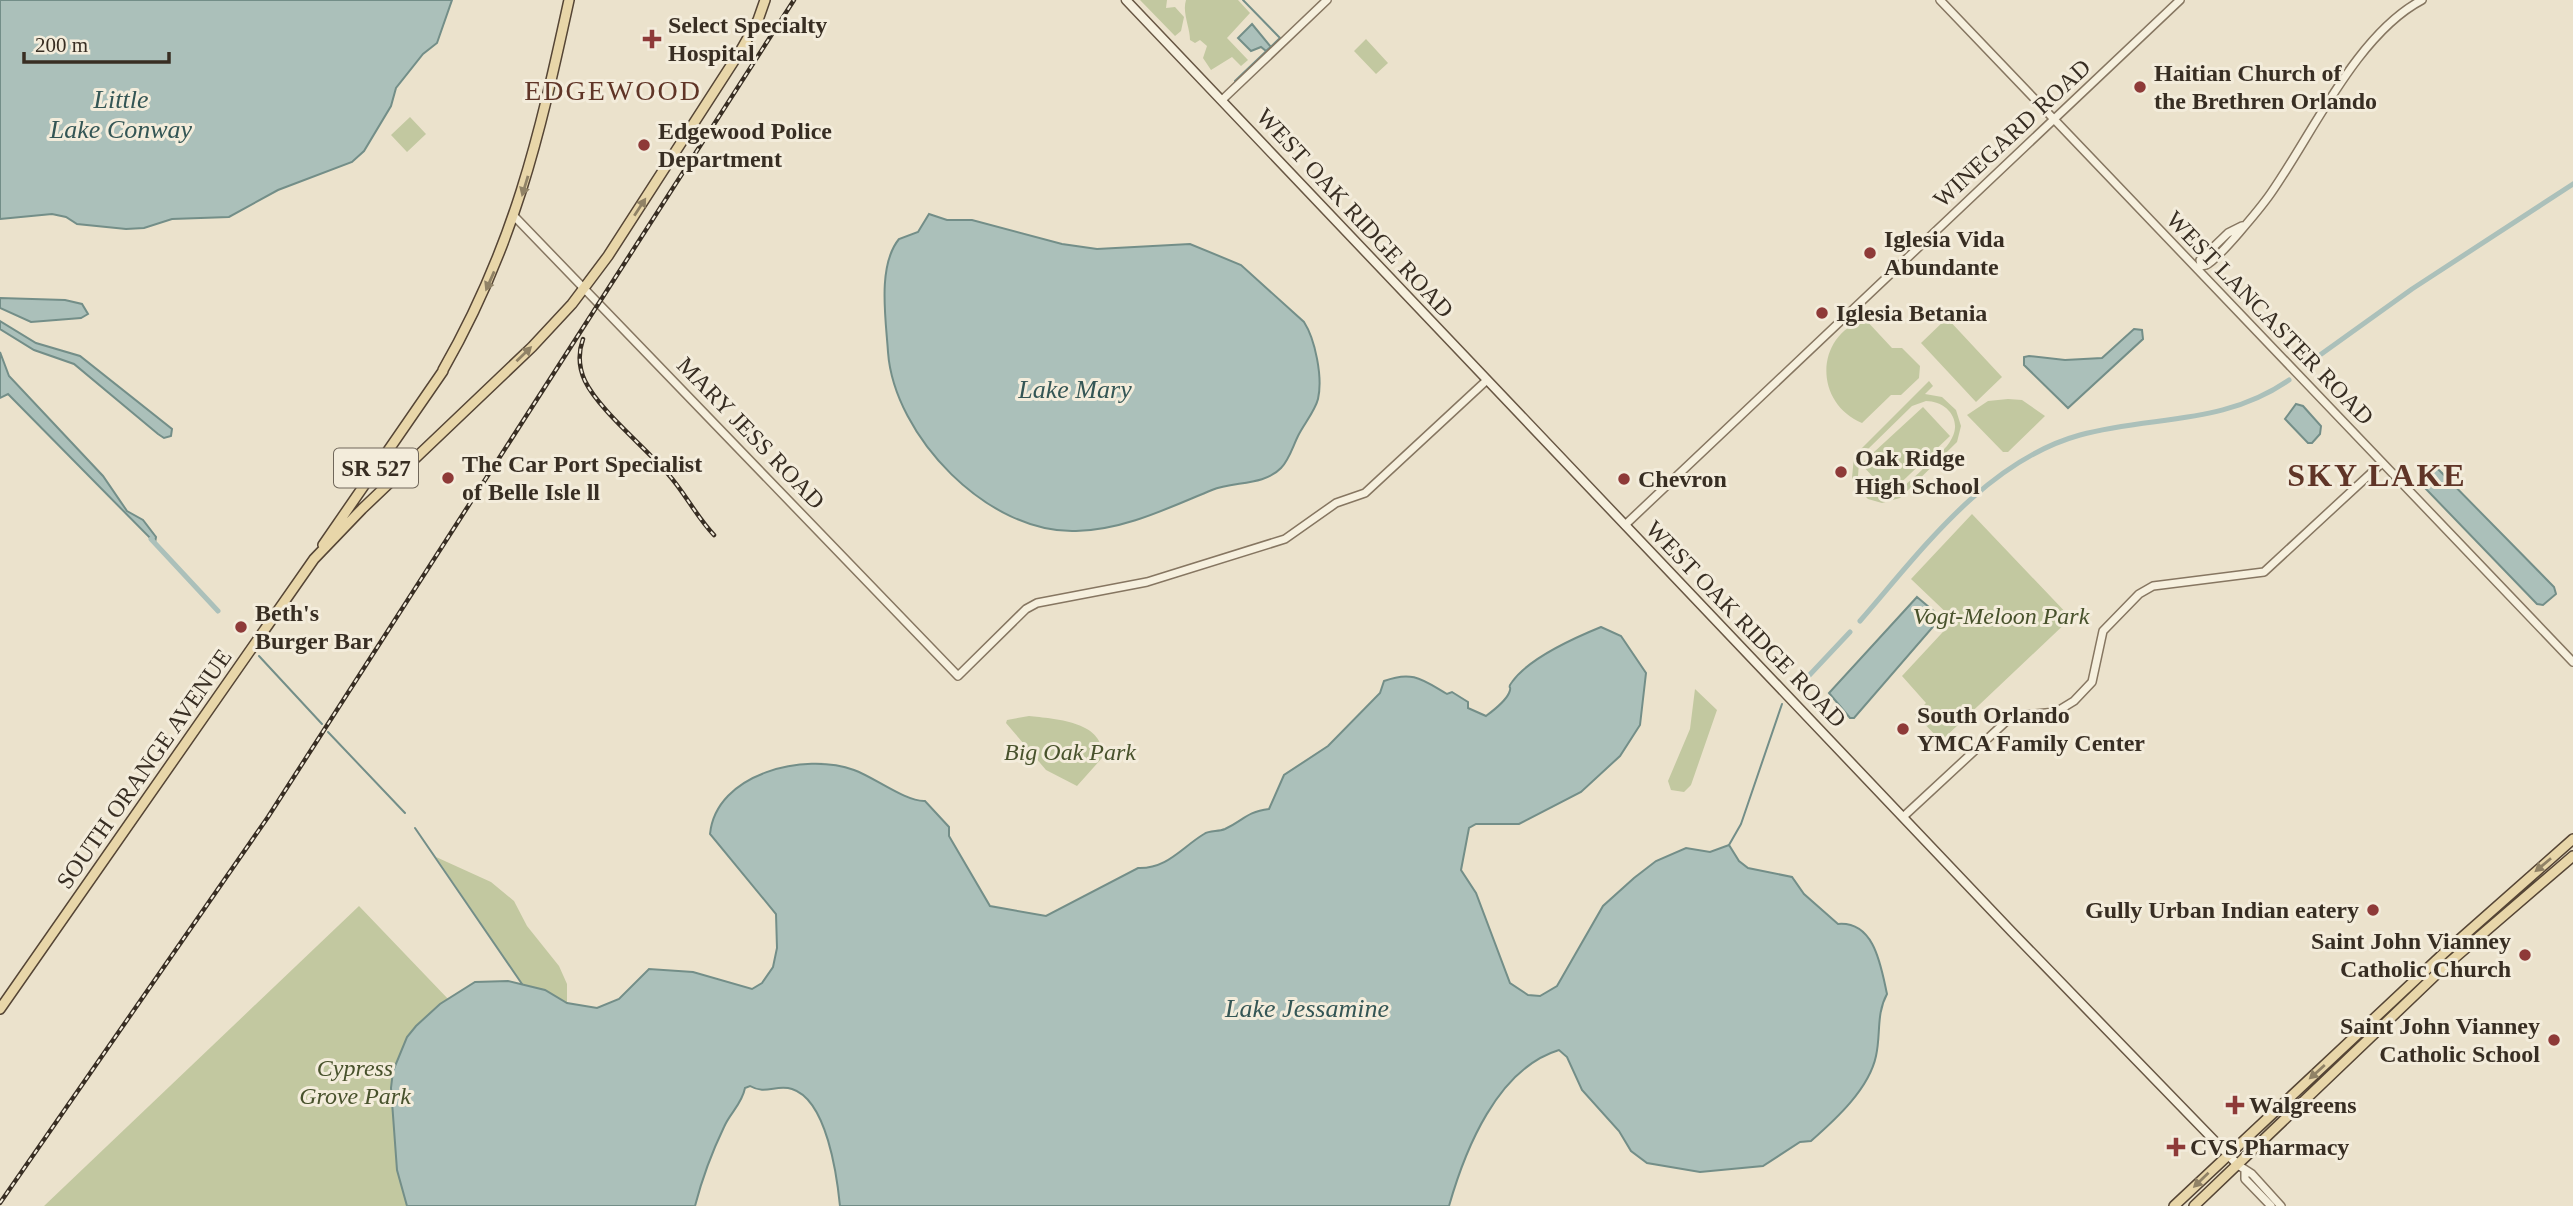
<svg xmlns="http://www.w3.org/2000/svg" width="2573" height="1206" font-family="Georgia,serif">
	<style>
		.green { fill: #c2c8a0; fill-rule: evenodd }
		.water { fill: #abc0ba; stroke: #738e88; stroke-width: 2 }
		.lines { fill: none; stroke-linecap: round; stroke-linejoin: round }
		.stream { stroke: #738e88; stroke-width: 2 }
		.canal { stroke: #abc0ba; stroke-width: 5 }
		.tertiary-casing { stroke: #867661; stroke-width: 10 }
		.secondary-casing { stroke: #685744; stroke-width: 11 }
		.primary-casing { stroke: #554535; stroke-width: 12 }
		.tertiary { stroke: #f6f0de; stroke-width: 7 }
		.secondary { stroke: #f6f0de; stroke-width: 8 }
		.primary { stroke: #e8d6a9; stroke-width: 9 }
		.rail-casing { stroke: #382e23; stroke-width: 4.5 }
		.rail { stroke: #f3ecdb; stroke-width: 2; stroke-dasharray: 5; stroke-linecap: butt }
		.oneway { fill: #908266 }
		.poi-dot { fill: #8e3a38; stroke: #f3ecdb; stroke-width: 2.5 }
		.labels { text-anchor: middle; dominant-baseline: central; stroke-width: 6; stroke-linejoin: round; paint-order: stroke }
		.shield { fill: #f3ecdb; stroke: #70675a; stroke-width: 2 }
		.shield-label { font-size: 23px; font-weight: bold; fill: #382e23 }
		.poi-label { font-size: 24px; font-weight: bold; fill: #382e23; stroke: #f3ecdb; text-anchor: start }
		.street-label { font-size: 24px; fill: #382e23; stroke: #f3ecdb }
		.park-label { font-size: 24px; font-style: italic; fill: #48522c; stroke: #f3ecdb }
		.water-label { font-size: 26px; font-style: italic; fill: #345655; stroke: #f3ecdb }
		.quarter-label { font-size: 28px; letter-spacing: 2px; fill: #603527; stroke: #f3ecdb }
		.district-label { font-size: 32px; font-weight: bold; letter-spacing: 2px; fill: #603527; stroke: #f3ecdb }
	</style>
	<rect width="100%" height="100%" fill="#ebe2cc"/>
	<path class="green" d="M1140 0H1167L1166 8 1175 7 1184 17 1181 31 1175 36Z
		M1186 0H1238L1250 13 1227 38 1248 60 1241 66 1232 57 1211 70 1203 58 1207 46 1200 40 1195 43 1190 40C1190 27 1182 13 1186 0Z
		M1366 39 1388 63 1376 74 1354 51Z
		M410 117 426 134 407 152 391 135Z
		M1947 318 2002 377 1976 402 1921 343Z
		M1865 319 1892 348H1902L1920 366 1919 378 1901 395H1891L1862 423C1814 403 1814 336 1865 319Z
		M1929 381 1933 386 1925 394 1942 397 1956 410 1961 426 1957 442 1900 498 1882 503 1868 499 1857 488 1852 478 1854 456ZM1926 401C1946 401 1962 419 1952 438 1947 449 1934 458 1926 466 1907 484 1874 519 1858 476L1859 462 1866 451 1912 406Z
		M2008 399 2022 400 2045 416 2008 452H2003L1967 415 1988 401Z
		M1923 407 1950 436 1889 494 1861 464Z
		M1972 514 2071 618 1941 741 1915 714 1926 703 1902 676 1954 620 1911 579Z
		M1695 689 1717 710 1691 785 1684 792 1671 790 1668 781 1690 729Z
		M1029 716C1055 719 1106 721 1102 758L1077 786 1046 770 1006 723 1007 720Z
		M436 857 491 882 514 901 527 926 559 966 567 984V1003L545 990 522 984Z
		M359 906 563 1119 472 1206H44Z"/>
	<path class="water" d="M0 0H452L437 43 423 54 396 88 391 106 364 151 352 162 278 190 229 217 172 219 144 228 126 229 77 224 66 217 52 214 0 219Z
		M1252 24 1271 47 1266 51 1261 47 1251 51 1238 38Z
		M929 214 947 220H972L1062 244 1097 249 1190 244 1241 265 1304 322C1315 339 1323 377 1318 399 1315 411 1304 424 1298 436 1293 446 1289 460 1281 468 1264 486 1233 481 1212 490 1168 508 1124 530 1076 531 988 534 894 436 888 352 886 320 877 266 899 239L918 232Z
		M0 298 65 300 82 304 88 314 81 318 31 322 0 308Z
		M0 321 36 343 80 356 172 429 171 436 164 438 158 434 74 364 34 350 0 329Z
		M2134 329 2142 330 2143 339 2068 408 2024 365V357L2029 356 2065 360 2102 358Z
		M0 352 9 376 103 476 127 511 143 520 156 537 155 543 8 394 0 398Z
		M2296 404 2303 406 2321 426 2320 434 2312 443H2308L2285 419Z
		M2437 468 2554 587 2556 594 2543 605 2537 604 2425 488 2423 480Z
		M1917 597 1936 613 1938 621 1854 718H1850L1829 693Z
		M1601 627 1621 636 1646 673 1640 725 1620 756 1581 792 1519 824H1476L1469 828 1461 870 1476 893 1510 983 1528 995 1540 996 1557 986 1603 906 1634 878 1656 861 1686 848 1710 852 1729 845 1739 861 1748 868 1792 877 1804 894 1838 924C1875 921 1881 967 1887 994 1876 1014 1881 1034 1876 1056 1869 1089 1836 1119 1811 1141L1800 1142 1763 1166 1700 1172 1647 1163 1631 1151 1619 1131 1582 1090 1567 1057 1559 1050C1497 1069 1465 1150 1449 1206H840C837 1176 827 1100 792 1089 777 1084 765 1095 750 1086L745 1088C742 1104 730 1113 724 1127 712 1152 702 1179 695 1206H407L397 1170 391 1088 393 1071 407 1037 416 1026 440 1004 475 982 508 981 545 990 567 1003 597 1008 619 999 649 969 693 972 752 989 762 983 773 967 777 948 776 914 710 834C716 773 805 752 854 770 874 777 906 802 925 801L949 827V836L990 906 1046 916 1138 868C1167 869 1181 848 1204 834 1210 830 1218 832 1225 829 1244 820 1246 812 1269 809L1284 775 1328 746 1380 693 1384 681C1413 670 1423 680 1447 694L1452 692 1468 702V708L1486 716C1494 710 1505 702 1509 693 1513 684 1506 690 1512 682 1529 658 1574 638 1601 627Z"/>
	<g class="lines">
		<path class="stream" d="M1235 81 1280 38 1243 0
			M259 656 322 724
			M328 732 405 813
			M415 828 522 984
			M1729 845 1741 824 1782 704"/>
		<path class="canal" d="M2306 365 2412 289 2573 184
			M151 539 218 611
			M1860 621C1921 551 1986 461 2080 435 2154 415 2222 426 2289 380
			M1802 683 1850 632"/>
		<g class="tertiary-casing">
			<path id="tertiary" d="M1940 0 2573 662
				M1222 100 1327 0
				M515 217 958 676 1026 609 1037 603 1147 582 1285 539 1336 503 1365 493 1487 380
				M2201 265 2200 260 2228 233 2242 226
				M2197 268C2199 266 2202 266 2206 265 2217 261 2262 206 2271 193 2313 133 2357 34 2422 0
				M1625 525 2180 0
				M1903 817 2012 716 2056 712 2074 701 2092 682 2103 631 2139 594 2153 586 2264 572 2382 463
				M2238 1165 2252 1174 2281 1206
				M2245 1172V1179L2271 1206"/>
		</g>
		<g class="secondary-casing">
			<path id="secondary" d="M1126 0 2012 932 2238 1165"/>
		</g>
		<g class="primary-casing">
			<path id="primary" d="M443 370C514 246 539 138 569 0
				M323 545 443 371
				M0 1009 314 559 362 509 532 347 572 304 608 256 741 50 758 20 765 0
				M2174 1206 2443 954 2573 839
				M2194 1206 2444 967 2573 856"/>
		</g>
		<use href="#tertiary" class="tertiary"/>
		<use href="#secondary" class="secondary"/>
		<use href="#primary" class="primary"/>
		<g class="rail-casing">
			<path id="rail" d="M583 339C578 353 579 368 585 381 599 410 646 448 668 474 685 493 696 516 714 535
				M0 1203 268 817 794 0"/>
		</g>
		<use href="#rail" class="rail"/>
	</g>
	<defs><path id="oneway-solid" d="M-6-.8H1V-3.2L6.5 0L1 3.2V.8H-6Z" transform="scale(1.75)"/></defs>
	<g class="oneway">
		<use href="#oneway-solid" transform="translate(525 186) rotate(107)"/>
		<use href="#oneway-solid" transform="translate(640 207) rotate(-57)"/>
		<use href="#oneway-solid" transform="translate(490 281) rotate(114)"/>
		<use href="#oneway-solid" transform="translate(524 354) rotate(-44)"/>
		<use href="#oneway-solid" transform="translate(2543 865) rotate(140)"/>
		<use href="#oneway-solid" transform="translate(2317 1072) rotate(138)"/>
		<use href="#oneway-solid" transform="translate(2201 1180) rotate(136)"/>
	</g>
	<g class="poi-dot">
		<path d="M648.5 28.5h7v7h7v7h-7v7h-7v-7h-7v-7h7z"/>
		<circle cx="2140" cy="87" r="7"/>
		<circle cx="644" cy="145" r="7"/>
		<circle cx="1870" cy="253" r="7"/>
		<circle cx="1822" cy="313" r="7"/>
		<circle cx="1841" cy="472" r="7"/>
		<circle cx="448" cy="478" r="7"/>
		<circle cx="1624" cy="479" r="7"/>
		<circle cx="241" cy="627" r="7"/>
		<circle cx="1903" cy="729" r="7"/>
		<circle cx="2373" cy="910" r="7"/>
		<circle cx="2525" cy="955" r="7"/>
		<circle cx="2554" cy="1040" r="7"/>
		<path d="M2231.5 1094.5h7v7h7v7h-7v7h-7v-7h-7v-7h7z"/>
		<path d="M2172.5 1136.5h7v7h7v7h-7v7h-7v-7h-7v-7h7z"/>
	</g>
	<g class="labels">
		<rect class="shield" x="334" y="448.5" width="84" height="39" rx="5"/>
		<g class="shield-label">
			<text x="376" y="468">SR 527</text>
		</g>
		<g class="poi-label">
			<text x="668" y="25">Select Specialty<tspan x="668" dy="28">Hospital</tspan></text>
			<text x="2154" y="73">Haitian Church of<tspan x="2154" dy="28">the Brethren Orlando</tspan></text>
			<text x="658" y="131">Edgewood Police<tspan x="658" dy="28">Department</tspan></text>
			<text x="1884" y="239">Iglesia Vida<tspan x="1884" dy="28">Abundante</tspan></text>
			<text x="1836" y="313">Iglesia Betania</text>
			<text x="1855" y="458">Oak Ridge<tspan x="1855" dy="28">High School</tspan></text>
			<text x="462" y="464">The Car Port Specialist<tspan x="462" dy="28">of Belle Isle ll</tspan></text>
			<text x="1638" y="479">Chevron</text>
			<text x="255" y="613">Beth's<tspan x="255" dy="28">Burger Bar</tspan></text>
			<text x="1917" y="715">South Orlando<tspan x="1917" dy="28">YMCA Family Center</tspan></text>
			<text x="2359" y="910" text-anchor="end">Gully Urban Indian eatery</text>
			<text x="2511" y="941" text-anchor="end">Saint John Vianney<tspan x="2511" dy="28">Catholic Church</tspan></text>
			<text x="2540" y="1026" text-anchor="end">Saint John Vianney<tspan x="2540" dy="28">Catholic School</tspan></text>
			<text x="2249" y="1105">Walgreens</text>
			<text x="2190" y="1147">CVS Pharmacy</text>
		</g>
		<g class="street-label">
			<text transform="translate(2012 133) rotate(-43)">WINEGARD ROAD</text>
			<text transform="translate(1355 213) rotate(47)">WEST OAK RIDGE ROAD</text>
			<text transform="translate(2270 318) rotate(46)">WEST LANCASTER ROAD</text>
			<text transform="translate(751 433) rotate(46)">MARY JESS ROAD</text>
			<text transform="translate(1746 624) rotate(46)">WEST OAK RIDGE ROAD</text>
			<text transform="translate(144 769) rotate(-55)">SOUTH ORANGE AVENUE</text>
		</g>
		<g class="park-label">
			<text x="2001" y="616">Vogt-Meloon Park</text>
			<text x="1070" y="752">Big Oak Park</text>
			<text x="355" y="1068">Cypress<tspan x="355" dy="28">Grove Park</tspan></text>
		</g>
		<g class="water-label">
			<text x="121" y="99">Little<tspan x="121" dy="30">Lake Conway</tspan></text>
			<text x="1075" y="389">Lake Mary</text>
			<text x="1307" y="1008">Lake Jessamine</text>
		</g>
		<g class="quarter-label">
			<text x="613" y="90">EDGEWOOD</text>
		</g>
		<g class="district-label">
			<text x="2377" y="475">SKY LAKE</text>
		</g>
	</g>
	<path d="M24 52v10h145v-10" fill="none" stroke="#382e23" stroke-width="3.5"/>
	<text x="35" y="52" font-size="21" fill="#382e23" stroke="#f3ecdb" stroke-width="5" paint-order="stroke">200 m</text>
</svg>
